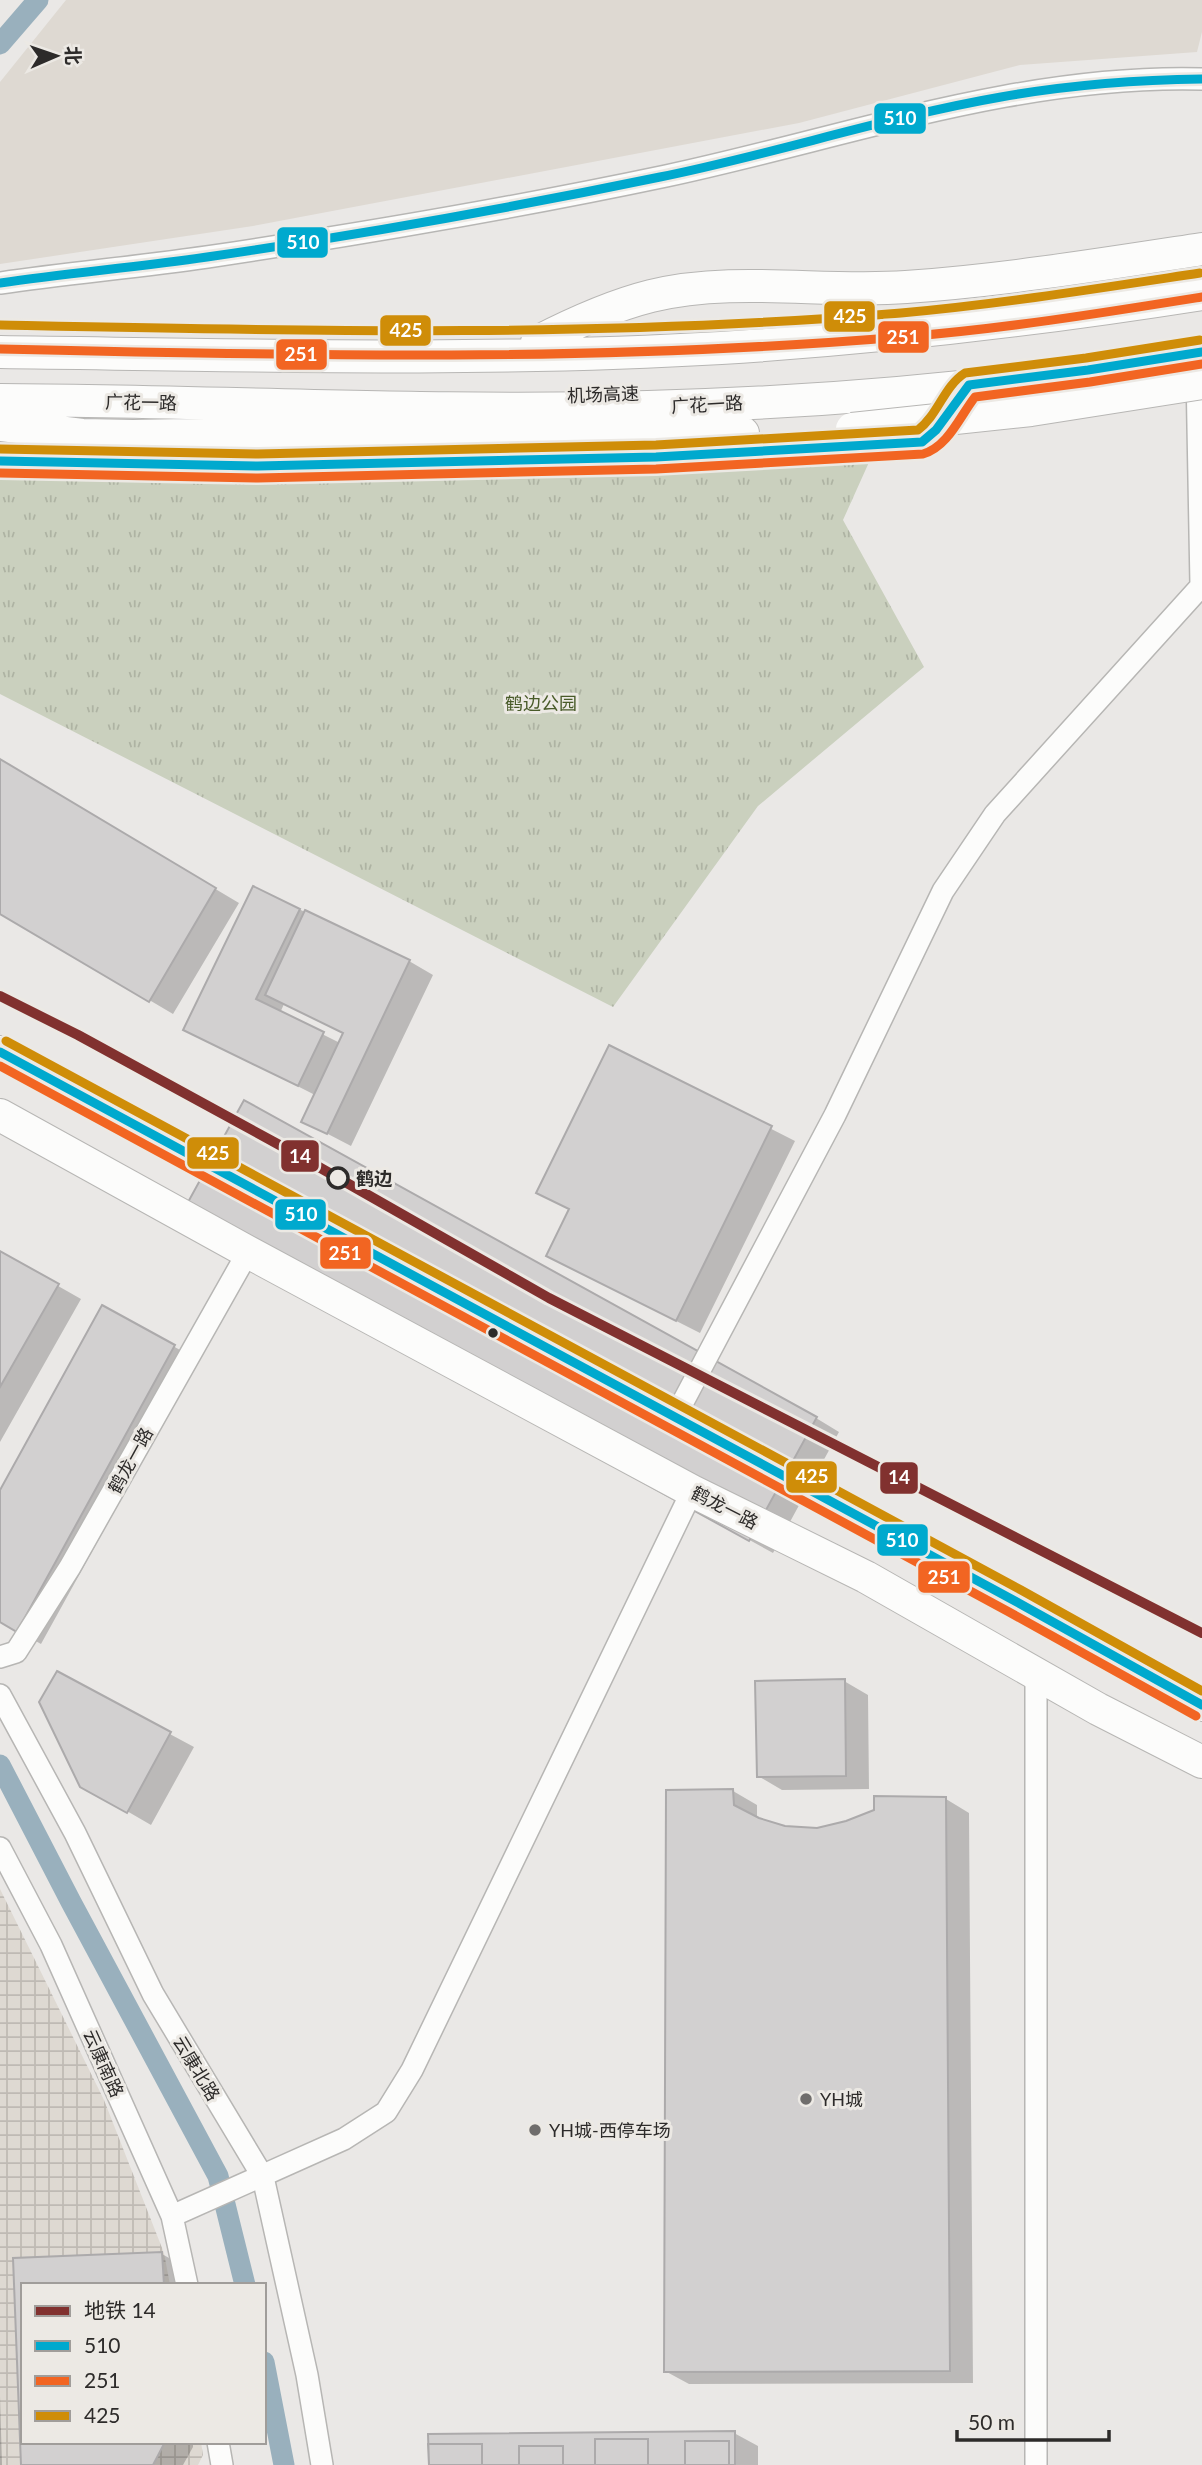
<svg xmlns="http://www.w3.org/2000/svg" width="1202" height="2465" font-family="Lato,'Noto Sans SC',sans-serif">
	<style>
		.built { fill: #ded9d2 }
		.industrial { fill: url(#industrial-grid) }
		.park { fill: url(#park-tufts) }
		.shadow { fill: #0003; fill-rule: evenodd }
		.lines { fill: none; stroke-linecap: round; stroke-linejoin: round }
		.canal { stroke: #99b0bd; stroke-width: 21 }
		.building { fill: #d2d0d0; stroke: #acaaab; stroke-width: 2 }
		.minor-casing { stroke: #b7b6b4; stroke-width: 24 }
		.highway-casing { stroke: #b7b6b4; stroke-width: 34 }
		.minor { stroke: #fcfcfb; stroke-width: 21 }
		.highway { stroke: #fcfcfb; stroke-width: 32 }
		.highway-bridge-casing { stroke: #b7b6b4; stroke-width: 34; stroke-linecap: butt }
		.highway-bridge { stroke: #fcfcfb; stroke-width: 32 }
		.bus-1-casing { stroke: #ece9e4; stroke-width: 14 }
		.bus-2-casing { stroke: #ece9e4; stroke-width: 14 }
		.bus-3-casing { stroke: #ece9e4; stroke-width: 14 }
		.bus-1 { stroke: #00a9ce; stroke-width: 9 }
		.bus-2 { stroke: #f26522; stroke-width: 9 }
		.bus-3 { stroke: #cf8d08; stroke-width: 9 }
		.metro-1-casing { stroke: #ece9e4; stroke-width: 16 }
		.metro-1 { stroke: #81312f; stroke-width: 10 }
		.stop-dot { fill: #ece9e4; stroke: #2d2b2a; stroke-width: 3.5 }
		.bus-dot { fill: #2d2b2a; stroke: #ece9e4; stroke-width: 2.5 }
		.poi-dot { fill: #6f6d6c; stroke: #ece9e4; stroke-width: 2.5 }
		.labels { text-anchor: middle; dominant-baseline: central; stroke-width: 6; stroke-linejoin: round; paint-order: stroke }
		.street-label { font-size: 18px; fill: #2d2b2a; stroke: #ece9e4 }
		.park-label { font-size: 18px; fill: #495b29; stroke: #ece9e4 }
		.stop-label { font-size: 18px; font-weight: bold; fill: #2d2b2a; stroke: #ece9e4; text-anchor: start }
		.poi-label { font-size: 18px; fill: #2d2b2a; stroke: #ece9e4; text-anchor: start }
		.line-badge { stroke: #ece9e4; stroke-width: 2.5 }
		.badge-label { font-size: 19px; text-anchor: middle; font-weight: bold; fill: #fff }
	</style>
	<defs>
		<pattern id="industrial-grid" width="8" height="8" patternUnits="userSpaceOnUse" patternTransform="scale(1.75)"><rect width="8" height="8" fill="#ded9d2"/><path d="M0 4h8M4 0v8" fill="none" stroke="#bfbab4"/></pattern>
		<pattern id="park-tufts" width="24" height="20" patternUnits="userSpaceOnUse" patternTransform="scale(1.75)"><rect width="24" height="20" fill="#cad0be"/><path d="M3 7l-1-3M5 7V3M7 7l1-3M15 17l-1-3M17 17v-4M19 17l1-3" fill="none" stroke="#aeb3a3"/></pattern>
	</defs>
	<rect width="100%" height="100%" fill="#eae8e6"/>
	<path class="built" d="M66 0H1202V32L1197 52 1020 65 799 123 253 226 0 264V82Z"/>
	<path class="industrial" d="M0 1889 104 2100 164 2253 170 2285H23V2442H201L203 2455 198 2465H0Z"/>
	<path class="park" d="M0 442 226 456 246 482 870 460 843 520 924 667 758 806 613 1007 0 694Z"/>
	<path class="shadow" d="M0 761 239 903 173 1014 0 912Z
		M254 888 409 961 433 975 351 1146 303 1121 315 1095 185 1029ZM284 1004 345 1034 340 1043 280 1013Z
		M610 1047 795 1141 700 1333 548 1256 570 1210 562 1205Z
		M202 1237 816 1418 839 1432 773 1553Z
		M0 1253 81 1299 0 1442Z
		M103 1307 198 1360 41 1644 0 1621V1494Z
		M58 1674 194 1747 151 1825 82 1785Z
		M844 1681 868 1695 869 1789 782 1790 758 1776Z
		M733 1791 757 1805V1819L785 1828 817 1830 946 1799 969 1813 973 2383 689 2384 665 2371Z
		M162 2254 185 2267 186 2285H23V2442H193V2447L183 2465H22L15 2259Z
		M0 2396 2 2465H0Z
		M734 2433 758 2446V2465H430Z"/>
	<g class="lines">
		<path class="canal" d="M0 44 38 0
			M0 1765 71 1902 218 2176 245 2285
			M264 2362 284 2465"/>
	</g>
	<path class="building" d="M0 759 216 888 149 1002 0 914Z
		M253 886 300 909 256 999 324 1032 298 1086 183 1030Z
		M305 910 410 960 327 1134 301 1122 343 1033 265 995Z
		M609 1045 772 1126 676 1321 546 1256 569 1209 536 1193Z
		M244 1100 817 1417 749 1541 176 1224Z
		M0 1251 59 1284 0 1387Z
		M102 1305 175 1345 17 1632 0 1622V1490Z
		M57 1671 171 1732 127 1813 80 1787 39 1702Z
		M845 1679 846 1776 757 1777 755 1681Z
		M733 1789 734 1805 759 1818 785 1826 817 1828 846 1821 874 1810V1796L946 1797 950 2371 664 2372 666 1790Z
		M162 2252 164 2285H23V2442H165L153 2465H21L13 2258Z
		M735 2431V2465H429L428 2434Z
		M595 2439H648V2465H595Z
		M685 2441H729V2465H685Z
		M428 2444H482V2465H429Z
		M519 2446H563V2465H519Z"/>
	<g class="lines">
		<g class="minor-casing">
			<path id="minor" d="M0 283C69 273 138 267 207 257 361 234 514 208 666 176 844 138 1018 74 1202 79
				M1197 373 1201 585
				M675 1417 835 1115 943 891 995 814 1202 585
				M0 1657 16 1652 70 1567 248 1252
				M0 1695 75 1833 153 1994 263 2177 307 2375 322 2465
				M0 1848 51 1945 172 2216 187 2285
				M172 2216 344 2139 386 2112 412 2070 692 1491
				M218 2442 222 2465
				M1036 2465V1673"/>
		</g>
		<g class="highway-casing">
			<path id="highway" d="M537 342C574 323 611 306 651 296 734 276 822 293 906 287 1005 280 1104 264 1202 249
				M0 352C240 355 481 362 721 348 882 338 1043 319 1202 294
				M0 400C216 401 432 413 648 407 833 402 1020 386 1202 352
				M0 425 82 435 133 436 364 432 633 431 743 433
				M0 461 258 466 656 457 922 442 932 436 955 401
				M0 1052 1015 1601 1202 1705
				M0 1115 248 1252 692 1491 866 1577 1098 1709 1202 1762"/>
		</g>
		<use href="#minor" class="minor"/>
		<use href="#highway" class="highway"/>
		<g class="highway-bridge-casing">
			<path id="highway-bridge" d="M852 429 1031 410 1202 383"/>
		</g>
		<use href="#highway-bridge" class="highway-bridge"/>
		<g class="bus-1-casing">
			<path id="bus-1" d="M0 283C69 273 138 267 207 257 359 235 510 208 660 177 774 154 886 117 1001 97 1068 85 1134 80 1202 79
				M0 461 258 466 656 457 922 442 936 430 969 385 1088 370 1202 352
				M0 1052 1015 1601 1202 1705"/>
		</g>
		<g class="bus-2-casing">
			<path id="bus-2" d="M0 349C301 356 602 362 902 337 1003 329 1102 313 1202 297
				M0 473 258 478 656 469 923 454C948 447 960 416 975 397L1090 382 1202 364
				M0 1066 1009 1612 1196 1716"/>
		</g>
		<g class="bus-3-casing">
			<path id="bus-3" d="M0 325C300 331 601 338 901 313 1001 304 1101 288 1200 273
				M0 449 258 454 656 445 918 430C938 415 944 386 965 373L1086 358 1200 340
				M6 1041 1021 1590 1202 1691"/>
		</g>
		<use href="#bus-1" class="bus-1"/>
		<use href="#bus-2" class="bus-2"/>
		<use href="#bus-3" class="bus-3"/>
		<g class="metro-1-casing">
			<path id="metro-1" d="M0 996 78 1035 296 1154 549 1298 1202 1633"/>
		</g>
		<use href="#metro-1" class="metro-1"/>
	</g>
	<circle class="stop-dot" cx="338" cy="1178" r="10"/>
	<circle class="bus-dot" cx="493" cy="1333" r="6"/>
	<g class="poi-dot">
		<circle cx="806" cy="2099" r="7"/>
		<circle cx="535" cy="2130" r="7"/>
	</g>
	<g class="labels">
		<g class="street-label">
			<text transform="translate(603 394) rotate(-2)">机场高速</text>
			<text transform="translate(141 402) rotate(1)">广花一路</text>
			<text transform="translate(707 404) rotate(-3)">广花一路</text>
			<text transform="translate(130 1460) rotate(-61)">鹤龙一路</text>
			<text transform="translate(725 1507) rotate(27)">鹤龙一路</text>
			<text transform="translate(104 2063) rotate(66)">云康南路</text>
			<text transform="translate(197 2068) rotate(59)">云康北路</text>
		</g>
		<g class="park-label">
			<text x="541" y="703">鹤边公园</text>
		</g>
		<g class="stop-label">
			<text x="356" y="1178">鹤边</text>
		</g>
		<g class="poi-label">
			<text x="820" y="2099">YH城</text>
			<text x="549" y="2130">YH城-西停车场</text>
		</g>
	</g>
	<g class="line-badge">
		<rect x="873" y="102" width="54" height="33" rx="7" fill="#00a9ce"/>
		<rect x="276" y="226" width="53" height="33" rx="7" fill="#00a9ce"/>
		<rect x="823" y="300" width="53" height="33" rx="7" fill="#cf8d08"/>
		<rect x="379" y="314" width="53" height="33" rx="7" fill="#cf8d08"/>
		<rect x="877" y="320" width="53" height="34" rx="7" fill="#f26522"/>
		<rect x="275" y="338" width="53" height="33" rx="7" fill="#f26522"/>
		<rect x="186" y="1136" width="54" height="34" rx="7" fill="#cf8d08"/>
		<rect x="280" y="1139" width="40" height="34" rx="7" fill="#81312f"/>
		<rect x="274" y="1198" width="53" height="33" rx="7" fill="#00a9ce"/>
		<rect x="319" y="1236" width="53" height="34" rx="7" fill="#f26522"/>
		<rect x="785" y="1460" width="53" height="34" rx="7" fill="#cf8d08"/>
		<rect x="879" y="1461" width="40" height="34" rx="7" fill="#81312f"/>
		<rect x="876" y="1523" width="53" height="34" rx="7" fill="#00a9ce"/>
		<rect x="917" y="1560" width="54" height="34" rx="7" fill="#f26522"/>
	</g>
	<g class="badge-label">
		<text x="900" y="125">510</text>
		<text x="303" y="249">510</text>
		<text x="850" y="323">425</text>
		<text x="406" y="337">425</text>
		<text x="903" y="344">251</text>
		<text x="301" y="361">251</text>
		<text x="213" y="1160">425</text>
		<text x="300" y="1163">14</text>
		<text x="301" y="1221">510</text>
		<text x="345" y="1260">251</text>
		<text x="812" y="1483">425</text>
		<text x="899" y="1484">14</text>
		<text x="902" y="1547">510</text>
		<text x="944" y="1584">251</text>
	</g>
	<rect x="21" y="2283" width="245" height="161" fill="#ece9e4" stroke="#a09d9a" stroke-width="2"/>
	<rect x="35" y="2306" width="35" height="10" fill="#81312f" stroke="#a09d9a" stroke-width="2"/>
	<text x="84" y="2318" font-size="21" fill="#2d2b2a">地铁 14</text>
	<rect x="35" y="2341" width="35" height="10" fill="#00a9ce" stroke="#a09d9a" stroke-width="2"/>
	<text x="84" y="2353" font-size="21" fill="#2d2b2a">510</text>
	<rect x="35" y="2376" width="35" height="10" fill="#f26522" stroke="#a09d9a" stroke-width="2"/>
	<text x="84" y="2388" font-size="21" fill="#2d2b2a">251</text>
	<rect x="35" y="2411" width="35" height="10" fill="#cf8d08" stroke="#a09d9a" stroke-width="2"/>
	<text x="84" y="2423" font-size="21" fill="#2d2b2a">425</text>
	<g transform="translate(56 56) rotate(88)" stroke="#ece9e4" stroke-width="5" paint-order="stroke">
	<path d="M0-5L12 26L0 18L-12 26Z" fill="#2d2b2a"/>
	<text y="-10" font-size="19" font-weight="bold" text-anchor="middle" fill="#2d2b2a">北</text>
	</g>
	<path d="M957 2430v10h152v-10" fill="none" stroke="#2d2b2a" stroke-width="3.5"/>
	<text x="968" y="2430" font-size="21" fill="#2d2b2a" stroke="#ece9e4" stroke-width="5" paint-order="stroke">50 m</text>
</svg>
